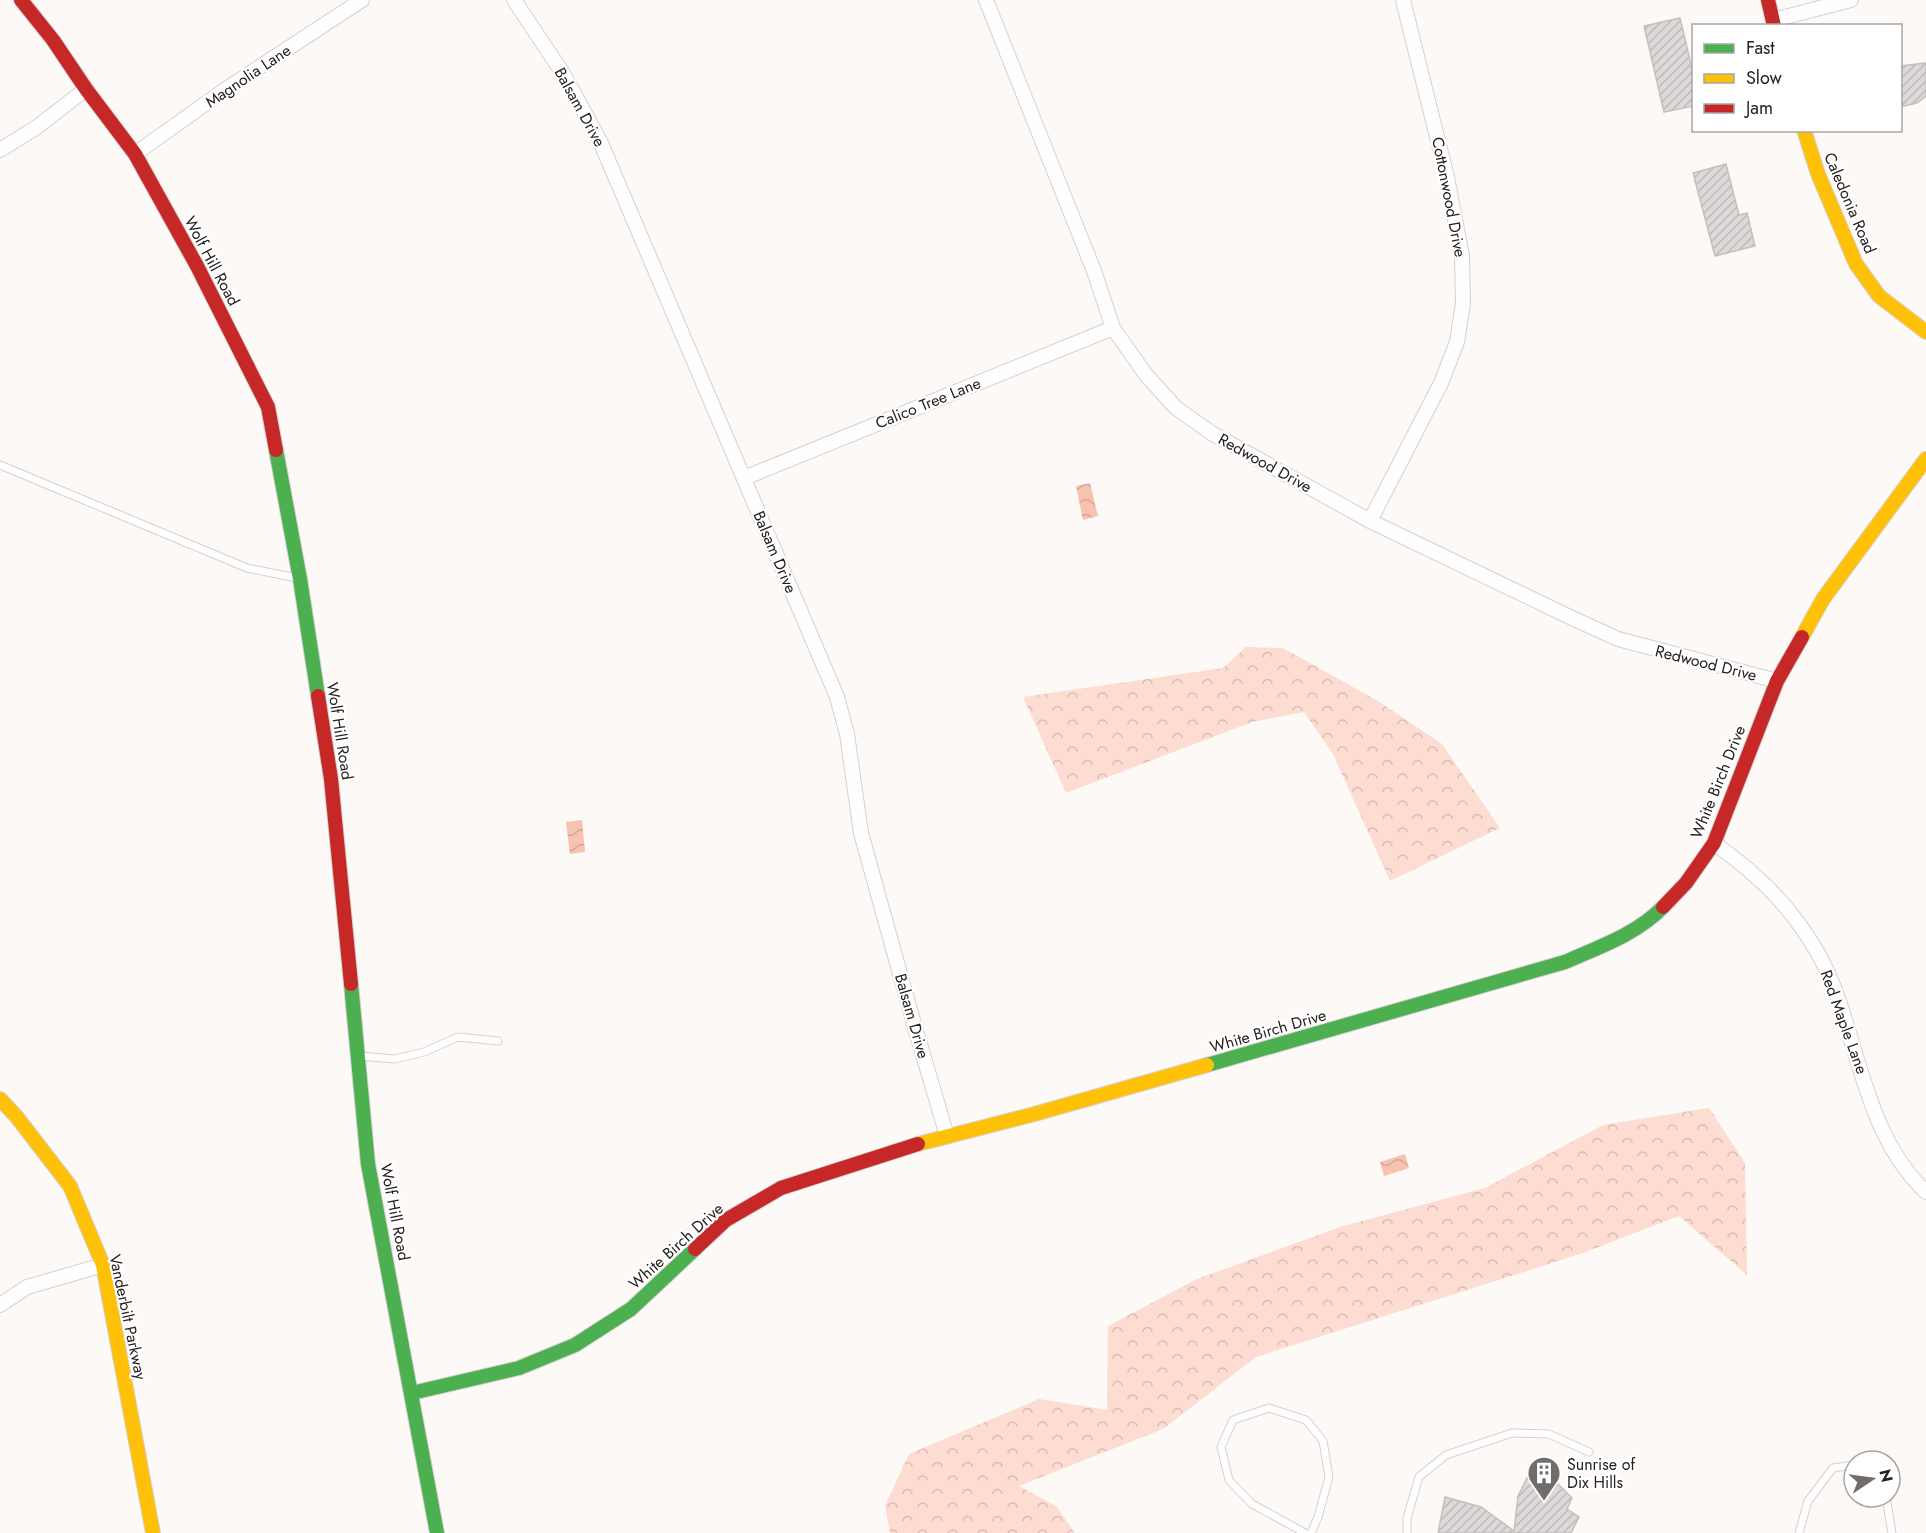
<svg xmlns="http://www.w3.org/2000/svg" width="1926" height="1533" font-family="Jost,sans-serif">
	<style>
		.forest { fill: url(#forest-crowns) }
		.water { fill: url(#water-waves) }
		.building { fill: url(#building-hatch); stroke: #c3c0be; stroke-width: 1.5 }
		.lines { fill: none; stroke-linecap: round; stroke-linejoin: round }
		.lane-casing { stroke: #d5d1d0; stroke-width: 9 }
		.street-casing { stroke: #d5d1d0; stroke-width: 16 }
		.fast-casing { stroke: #d5d1d0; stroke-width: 16 }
		.slow-casing { stroke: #d5d1d0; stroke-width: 16 }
		.jam-casing { stroke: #d5d1d0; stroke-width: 16 }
		.lane { stroke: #fffefe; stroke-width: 7 }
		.street { stroke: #fffefe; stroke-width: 14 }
		.fast { stroke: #4caf50; stroke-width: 14 }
		.slow { stroke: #ffc107; stroke-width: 14 }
		.jam { stroke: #c62828; stroke-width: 14 }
		.labels { text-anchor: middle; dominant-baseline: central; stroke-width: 4.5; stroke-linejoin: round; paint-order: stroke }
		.street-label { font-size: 16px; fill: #26211f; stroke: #fff }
		.poi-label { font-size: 16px; fill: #26211f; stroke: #fff; text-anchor: start }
	</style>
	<defs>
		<pattern id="forest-crowns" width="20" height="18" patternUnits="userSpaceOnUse" patternTransform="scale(1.5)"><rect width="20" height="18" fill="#fddcd1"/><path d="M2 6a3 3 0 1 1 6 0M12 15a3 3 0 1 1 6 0" fill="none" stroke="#d9bcb3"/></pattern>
		<pattern id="water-waves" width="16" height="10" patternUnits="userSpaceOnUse" patternTransform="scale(1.5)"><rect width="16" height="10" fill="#f8c2b0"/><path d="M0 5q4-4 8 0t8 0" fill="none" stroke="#d4a697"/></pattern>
		<pattern id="building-hatch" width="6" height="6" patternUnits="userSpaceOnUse" patternTransform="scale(1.5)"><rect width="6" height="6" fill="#ddd9d8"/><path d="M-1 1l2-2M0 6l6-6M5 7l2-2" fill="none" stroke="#bebab9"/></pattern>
	</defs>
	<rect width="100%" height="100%" fill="#fcf9f7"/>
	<path class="forest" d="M1246 647 1283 648 1378 701 1442 744 1500 828 1390 881 1333 754 1304 712 1252 722 1066 793 1023 697 1223 668Z
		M1709 1108 1745 1163 1747 1275 1679 1216 1580 1254 1256 1357 1163 1429 1019 1486 1056 1506 1075 1533H890L885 1506 909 1454 1039 1399 1107 1410 1108 1326 1197 1279 1340 1227 1485 1188 1603 1125Z"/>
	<path class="water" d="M1090 483 1098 516 1083 520 1076 486Z
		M582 820 585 852 570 854 566 822Z
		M1405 1154 1409 1168 1384 1176 1380 1162Z"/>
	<path class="building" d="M1680 18 1694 77V106L1664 112 1644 26Z
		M1926 63V96L1917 103 1900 107V66Z
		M1726 164 1739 215 1747 213 1755 246 1715 256 1693 173Z
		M1545 1471 1572 1498 1567 1509 1579 1517 1571 1533H1438L1445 1497 1481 1507 1514 1531 1518 1496 1529 1474 1538 1481Z"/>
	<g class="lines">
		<g class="lane-casing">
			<path id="lane" d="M0 465 247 568 297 578
				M359 1056 395 1059 424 1052 458 1037 498 1041
				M1886 1497 1892 1533
				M1305 1533 1252 1504 1229 1480 1221 1447 1233 1420 1269 1408 1306 1420 1323 1441 1329 1477 1318 1517 1311 1533
				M1407 1533V1518L1419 1477 1446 1455 1512 1433 1549 1434 1589 1452
				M1799 1533 1808 1501 1833 1468 1854 1465"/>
		</g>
		<g class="street-casing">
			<path id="street" d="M514 0 564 75 600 141 837 697 847 734 861 833 912 1017 947 1136
				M986 0 1094 271 1113 328 1146 375 1176 408 1213 434 1370 521 1572 618 1618 639 1777 681
				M1773 20 1851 0
				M0 150 37 127 86 89
				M135 154 226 89 362 0
				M744 478 1113 328
				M1370 521 1441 383 1457 342 1463 303 1462 256 1447 177 1403 0
				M1714 843C1727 853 1741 863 1753 874 1787 903 1817 944 1833 985 1860 1054 1869 1139 1926 1192
				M0 1305 27 1287 103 1265"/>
		</g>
		<g class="fast-casing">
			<path id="fast" d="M276 450 300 579 318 696
				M351 984 368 1164 437 1533
				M1207 1065 1565 962C1599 947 1637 934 1663 907
				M412 1393 519 1368 575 1345 631 1309 695 1249"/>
		</g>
		<g class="slow-casing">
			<path id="slow" d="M1804 130 1818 174 1856 264 1879 296 1926 332
				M1802 637 1823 599 1926 459
				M0 1099 16 1116 70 1186 103 1265 153 1533
				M918 1144 1031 1115 1207 1065"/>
		</g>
		<g class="jam-casing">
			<path id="jam" d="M21 0 53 40 86 89 135 154 197 266 268 407 276 450
				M1768 0 1774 26
				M318 696 331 779 351 984
				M1663 907 1686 883 1714 843 1777 681 1802 637
				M695 1249 726 1220 781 1188 918 1144"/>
		</g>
		<use href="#lane" class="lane"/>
		<use href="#street" class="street"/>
		<use href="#fast" class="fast"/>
		<use href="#slow" class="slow"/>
		<use href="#jam" class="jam"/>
	</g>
	<defs>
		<g id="building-pin" transform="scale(1.725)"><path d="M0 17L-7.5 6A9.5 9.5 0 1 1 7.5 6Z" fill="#716d6b" stroke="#fff"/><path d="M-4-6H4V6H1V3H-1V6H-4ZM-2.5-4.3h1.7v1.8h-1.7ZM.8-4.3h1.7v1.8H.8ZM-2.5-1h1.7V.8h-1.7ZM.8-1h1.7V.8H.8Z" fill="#fff"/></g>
	</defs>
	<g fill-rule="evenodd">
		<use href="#building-pin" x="1544" y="1473"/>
	</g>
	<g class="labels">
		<g class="street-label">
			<text transform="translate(248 76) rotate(-34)">Magnolia Lane</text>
			<text transform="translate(580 107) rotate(61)">Balsam Drive</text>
			<text transform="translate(1449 197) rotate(79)">Cottonwood Drive</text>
			<text transform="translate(1850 203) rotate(67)">Caledonia Road</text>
			<text transform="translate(212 261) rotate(62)">Wolf Hill Road</text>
			<text transform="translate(928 403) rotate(-22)">Calico Tree Lane</text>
			<text transform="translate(1265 463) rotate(29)">Redwood Drive</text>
			<text transform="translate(775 552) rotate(67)">Balsam Drive</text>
			<text transform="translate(1706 663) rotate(14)">Redwood Drive</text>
			<text transform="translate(340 731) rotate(81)">Wolf Hill Road</text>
			<text transform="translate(1718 782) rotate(-68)">White Birch Drive</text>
			<text transform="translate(912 1016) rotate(74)">Balsam Drive</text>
			<text transform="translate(1844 1022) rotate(70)">Red Maple Lane</text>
			<text transform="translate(1268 1031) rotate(-16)">White Birch Drive</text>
			<text transform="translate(395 1212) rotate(79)">Wolf Hill Road</text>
			<text transform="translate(676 1246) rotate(-42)">White Birch Drive</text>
			<text transform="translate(128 1317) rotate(78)">Vanderbilt Parkway</text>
		</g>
		<g class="poi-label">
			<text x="1567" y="1464">Sunrise of<tspan x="1567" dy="18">Dix Hills</tspan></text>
		</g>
	</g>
	<rect x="1692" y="24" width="210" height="108" fill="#ffffff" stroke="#a8a6a5" stroke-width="1.5"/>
	<rect x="1704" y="44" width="30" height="9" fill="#4caf50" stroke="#a8a6a5" stroke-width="1.5"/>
	<text x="1746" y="54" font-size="18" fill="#26211f">Fast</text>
	<rect x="1704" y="74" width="30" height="9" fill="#ffc107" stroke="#a8a6a5" stroke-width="1.5"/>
	<text x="1746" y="84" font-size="18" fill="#26211f">Slow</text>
	<rect x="1704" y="104" width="30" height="9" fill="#c62828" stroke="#a8a6a5" stroke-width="1.5"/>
	<text x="1746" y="114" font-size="18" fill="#26211f">Jam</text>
	<g transform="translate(1872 1479) rotate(77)"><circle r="28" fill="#ffffff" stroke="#a8a6a5" stroke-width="1.5"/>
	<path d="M0-4.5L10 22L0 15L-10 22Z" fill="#716d6b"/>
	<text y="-9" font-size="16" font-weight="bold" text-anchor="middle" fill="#26211f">N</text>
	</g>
</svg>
